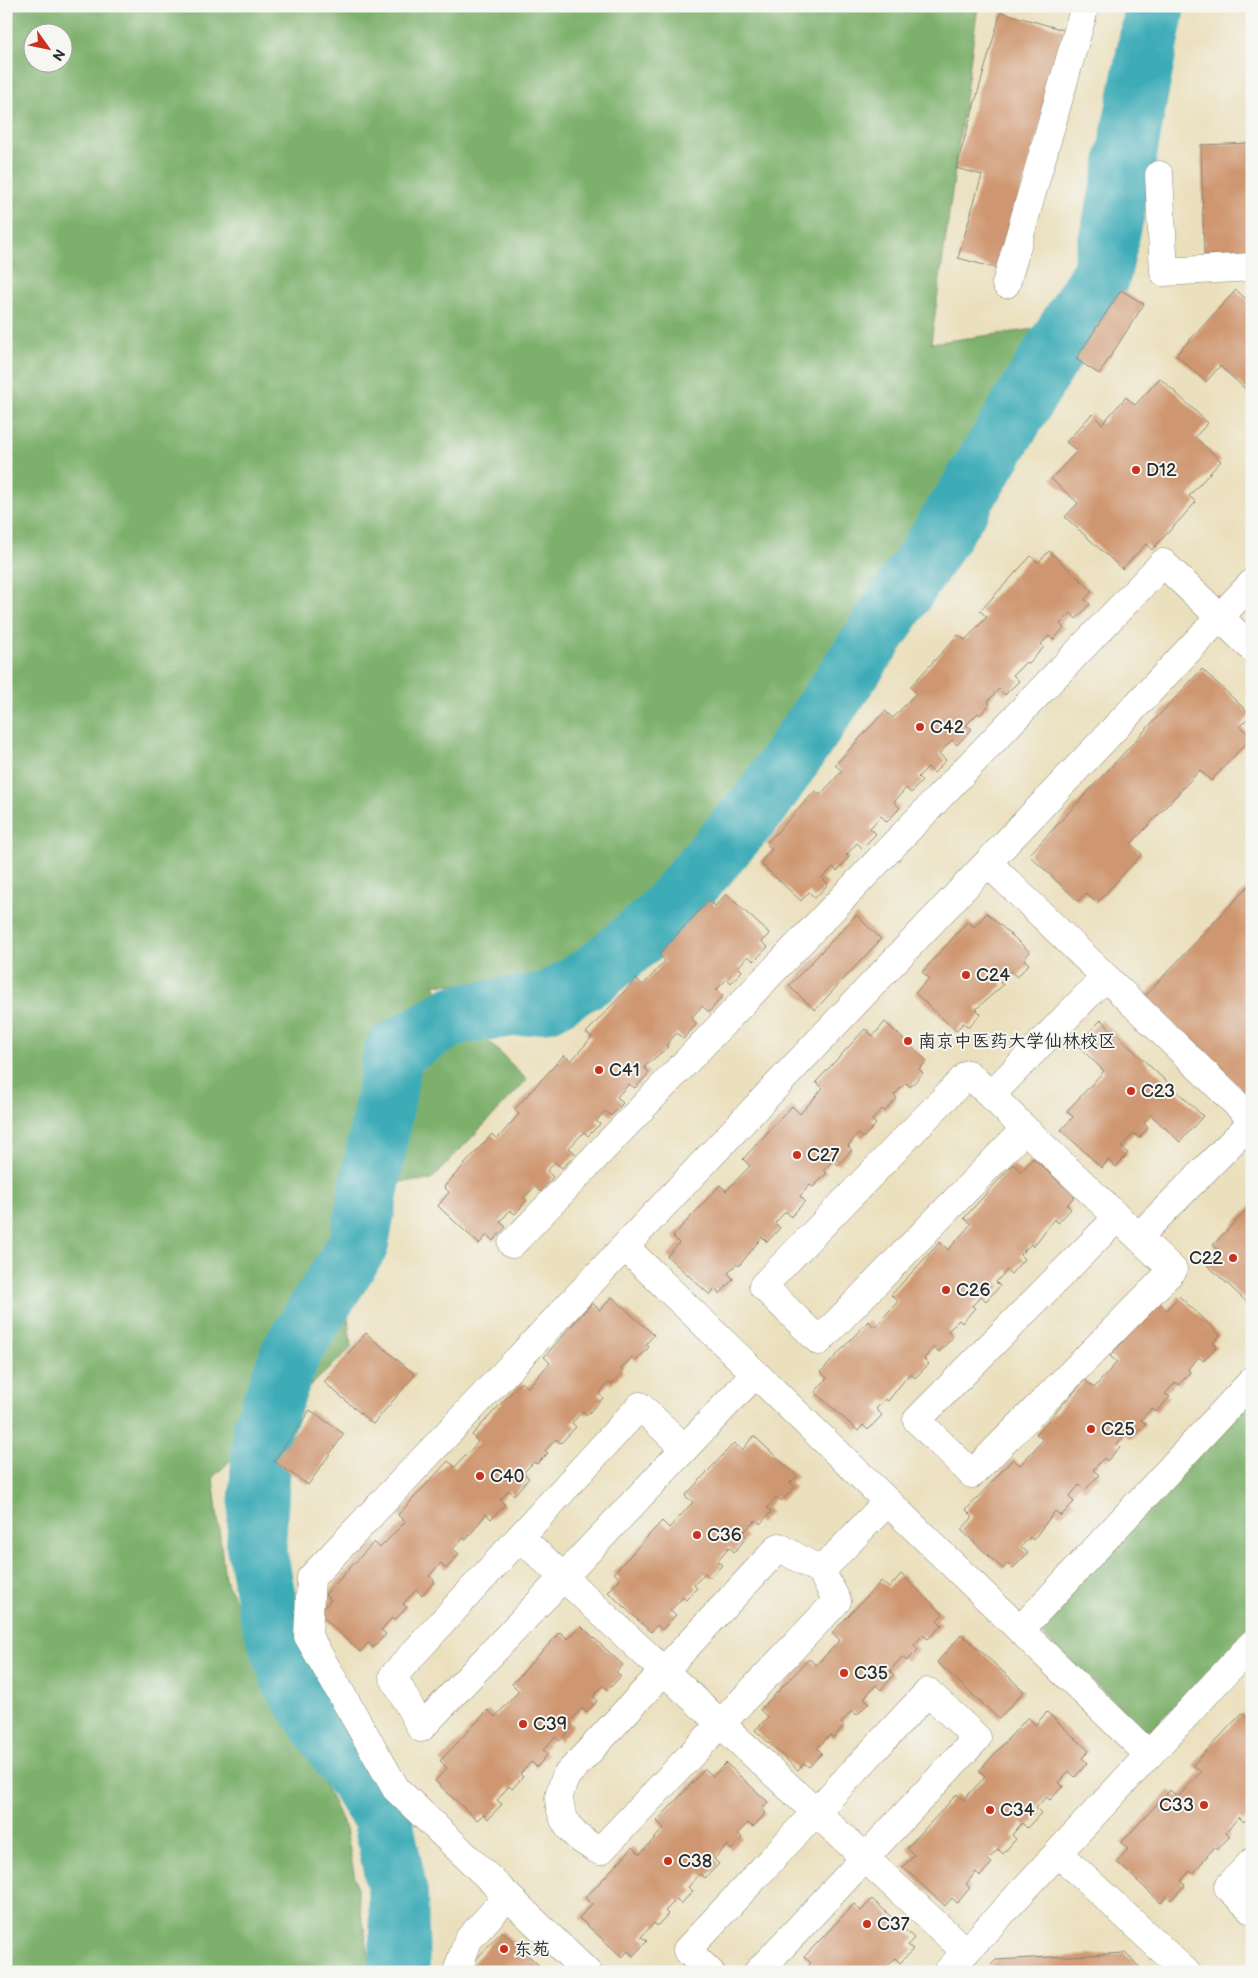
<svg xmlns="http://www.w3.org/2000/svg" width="1258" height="1978" font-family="'Balsamiq Sans','LXGW WenKai TC',sans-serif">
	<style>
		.forest { fill: #7db06c; stroke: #546e4c; fill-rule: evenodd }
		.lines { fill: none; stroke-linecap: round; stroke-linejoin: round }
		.river { stroke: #3cacb7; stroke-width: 60 }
		.building { fill: #cf9771 }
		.minor-casing { stroke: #8b8674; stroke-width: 29 }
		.minor { stroke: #fff; stroke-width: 28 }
		.poi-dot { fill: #c8321e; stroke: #f6f6f2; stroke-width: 2 }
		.labels { text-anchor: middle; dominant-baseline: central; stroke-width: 4; stroke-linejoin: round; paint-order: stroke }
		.poi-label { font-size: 18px; fill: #2b2b2b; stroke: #f6f6f2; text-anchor: start }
	</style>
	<rect width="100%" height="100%" fill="#f6f6f2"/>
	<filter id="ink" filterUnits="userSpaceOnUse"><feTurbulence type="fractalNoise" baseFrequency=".02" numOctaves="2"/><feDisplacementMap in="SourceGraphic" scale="10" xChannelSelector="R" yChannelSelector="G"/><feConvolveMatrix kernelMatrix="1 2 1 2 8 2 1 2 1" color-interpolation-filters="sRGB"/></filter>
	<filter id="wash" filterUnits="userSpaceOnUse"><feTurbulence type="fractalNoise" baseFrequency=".0096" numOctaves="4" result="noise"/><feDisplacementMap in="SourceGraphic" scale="20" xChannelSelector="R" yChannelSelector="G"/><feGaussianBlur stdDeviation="1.12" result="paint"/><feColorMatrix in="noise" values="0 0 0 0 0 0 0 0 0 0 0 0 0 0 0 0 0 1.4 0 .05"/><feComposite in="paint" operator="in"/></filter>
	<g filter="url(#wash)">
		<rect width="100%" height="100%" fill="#ebe0bd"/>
		<path class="forest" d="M6 6H978L931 343 1050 327 962 466 724 816 598 953 536 985 433 984 527 1080 431 1180 381 1183 347 1304 351 1348 213 1477 225 1579 346 1829 370 1961 366 1972H6ZM32 32H62V62H32Z
			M1252 1389V1623L1153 1729 1145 1730 1035 1628Z"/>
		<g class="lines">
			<path class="river" d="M400 1972 398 1894 382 1816 292 1682 269 1614 256 1545 263 1427 291 1352 359 1244 394 1051 455 1015 548 1002 595 974 659 920 762 801 882 625 961 504 1101 274 1122 180 1155 6"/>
		</g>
		<g id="blocks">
			<path class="building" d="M1001 12 1067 31 999 269 958 258 982 175 956 168Z
				M1252 143V253L1204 255 1201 145Z
				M1121 290 1144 304 1099 374 1076 359Z
				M1236 290 1252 304V395L1220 366 1206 382 1176 355Z
				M1160 378 1208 423 1195 437 1221 461 1189 496 1196 502 1152 550 1146 544 1122 569 1065 517 1078 503 1051 479 1077 451 1066 442 1092 414 1102 424 1126 397 1135 405Z
				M1049 551 1092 591 1085 599 1090 604 1076 619 1071 613 1060 624 1064 628 1053 640 1049 636 1041 644 1044 647 1028 664 1026 662 1013 675 1019 681 1005 695 999 689 988 701 990 704 980 715 978 713 966 725 972 729 957 745 952 740 939 754 946 760 934 773 928 767 918 777 922 781 911 793 906 788 894 802 900 808 887 822 881 816 870 828 876 834 862 848 857 843 846 855 849 857 837 871 833 867 822 878 828 884 815 898 809 892 801 901 760 863 772 849 766 844 815 791 820 795 842 771 835 765 885 711 893 718 916 693 910 687 958 635 965 640 987 617 980 611 1031 556 1038 563Z
				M1202 669 1251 715 1240 726 1252 737 1211 781 1200 770 1131 844 1142 854 1097 903 1086 893 1078 901 1029 855Z
				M1252 882V1099L1144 997Z
				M726 894 770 934 762 942 768 947 754 961 748 956 738 967 742 971 731 983 727 979 716 990 723 996 709 1012 702 1006 691 1018 697 1024 683 1039 677 1033 666 1045 668 1047 644 1067 649 1073 635 1088 629 1084 617 1097 623 1103 611 1116 605 1111 596 1121 600 1124 588 1136 584 1132 569 1148 576 1154 562 1168 555 1162 547 1171 553 1177 540 1192 535 1186 524 1198 527 1200 515 1214 510 1210 500 1222 506 1227 493 1241 487 1235 479 1244 438 1206 449 1192 444 1187 492 1134 497 1139 519 1114 514 1110 564 1055 571 1061 592 1037 586 1033 636 979 643 985 665 961 659 954 709 900 715 906Z
				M987 913 1030 952 1024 959 1029 964 1017 977 1010 971 1000 983 1003 985 976 1009 981 1014 969 1027 963 1023 956 1031 915 993 929 978 922 972 968 921 974 927Z
				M856 915 881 939 815 1010 789 986Z
				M1101 1020 1203 1116 1180 1142 1151 1115 1144 1123 1148 1128 1139 1138 1134 1133 1121 1147 1128 1153 1116 1167 1108 1160 1102 1168 1061 1130 1073 1117 1067 1111 1104 1071 1077 1045Z
				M885 1022 927 1061 919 1069 923 1073 910 1087 906 1083 894 1095 897 1098 885 1111 882 1109 872 1120 876 1124 863 1138 858 1134 848 1146 852 1150 838 1165 833 1160 824 1170 827 1173 813 1187 810 1185 800 1196 805 1201 791 1217 786 1211 775 1223 780 1228 767 1242 762 1237 739 1266 737 1264 728 1273 733 1279 720 1294 714 1289 710 1295 667 1256 679 1243 673 1236 720 1185 726 1191 750 1166 743 1159 792 1106 800 1114 823 1088 816 1082 865 1029 873 1036Z
				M1033 1158 1075 1196 1067 1205 1071 1209 1058 1223 1054 1219 1033 1247 1031 1244 1020 1255 1024 1259 1011 1274 1007 1270 996 1282 1000 1286 986 1301 981 1296 972 1306 975 1308 962 1323 959 1320 948 1331 953 1337 939 1352 934 1347 924 1359 929 1364 915 1378 910 1373 888 1401 885 1399 876 1409 882 1415 868 1430 863 1425 858 1431 815 1392 827 1378 821 1372 868 1321 875 1327 898 1301 891 1295 940 1242 948 1250 971 1224 964 1218 1013 1164 1021 1172Z
				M1252 1204V1299L1248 1303 1207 1265 1220 1251 1213 1245Z
				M1179 1296 1220 1335 1213 1343 1217 1346 1203 1361 1199 1357 1188 1369 1190 1372 1179 1385 1176 1382 1165 1394 1170 1397 1156 1412 1152 1408 1141 1420 1146 1424 1131 1439 1126 1434 1117 1444 1120 1447 1107 1461 1104 1458 1093 1470 1099 1475 1085 1490 1079 1485 1069 1497 1074 1502 1061 1516 1055 1511 1033 1540 1030 1537 1021 1547 1028 1553 1013 1568 1008 1563 1003 1569 961 1530 973 1517 966 1510 1013 1459 1020 1465 1043 1440 1036 1434 1085 1380 1094 1388 1117 1362 1110 1356 1159 1302 1167 1310Z
				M612 1297 654 1335 646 1344 649 1347 636 1361 632 1357 621 1369 623 1372 611 1385 609 1382 599 1394 603 1398 587 1415 583 1411 572 1423 576 1427 561 1443 556 1439 545 1451 548 1453 537 1464 534 1462 523 1473 529 1478 514 1495 509 1490 500 1500 505 1505 491 1519 486 1514 466 1540 463 1538 453 1549 459 1554 446 1569 441 1563 429 1576 435 1581 422 1595 416 1590 403 1604 407 1607 395 1620 392 1618 381 1630 386 1634 373 1648 368 1643 360 1652 319 1613 331 1600 325 1595 374 1542 380 1548 405 1522 398 1515 448 1461 455 1467 478 1442 472 1435 521 1382 527 1388 550 1363 544 1357 592 1303 600 1310Z
				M366 1333 415 1375 373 1424 324 1382Z
				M310 1410 344 1434 308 1485 274 1461Z
				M754 1436 797 1476 790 1483 795 1487 781 1501 776 1497 767 1508 771 1512 760 1524 756 1520 743 1533 747 1537 734 1552 729 1547 717 1561 722 1565 710 1578 705 1573 694 1585 697 1588 686 1600 683 1597 670 1611 676 1615 662 1630 657 1625 651 1632 608 1592 620 1579 614 1573 662 1521 669 1528 693 1502 685 1496 734 1443 742 1450Z
				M901 1574 943 1614 937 1620 942 1625 928 1639 923 1635 914 1645 918 1650 907 1661 902 1657 890 1671 894 1675 881 1690 876 1685 864 1698 869 1703 857 1715 852 1711 841 1723 844 1726 833 1738 830 1735 817 1748 822 1753 809 1767 804 1763 798 1770 755 1730 768 1717 760 1710 809 1659 816 1665 840 1640 832 1633 881 1581 889 1588Z
				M581 1626 623 1665 616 1672 621 1676 608 1690 603 1686 593 1696 597 1701 586 1713 582 1708 569 1722 573 1726 560 1741 555 1737 543 1750 548 1754 537 1767 531 1762 520 1774 523 1777 512 1789 509 1786 497 1800 502 1804 488 1819 484 1814 477 1820 435 1781 447 1768 440 1761 488 1710 495 1717 519 1691 512 1684 560 1632 568 1639Z
				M962 1634 1024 1691 999 1719 937 1662Z
				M1047 1712 1089 1751 1082 1758 1087 1763 1075 1777 1069 1771 1059 1783 1063 1786 1050 1800 1046 1797 1036 1808 1041 1813 1027 1828 1022 1823 1012 1835 1016 1839 1003 1854 998 1849 988 1860 992 1863 980 1876 976 1872 966 1884 970 1888 957 1903 952 1898 945 1906 903 1867 914 1855 907 1848 957 1794 963 1800 985 1777 979 1771 1028 1717 1035 1725Z
				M1242 1713 1250 1720 1252 1718V1813L1244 1822 1239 1817 1226 1832 1230 1836 1217 1850 1214 1847 1193 1874 1190 1871 1181 1881 1185 1885 1171 1900 1167 1896 1161 1903 1117 1862 1128 1849 1121 1843 1170 1790 1178 1797 1201 1772 1193 1765Z
				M726 1763 768 1802 762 1809 766 1813 753 1827 748 1823 738 1833 742 1838 731 1850 727 1845 714 1859 719 1864 705 1878 700 1874 688 1887 693 1891 681 1904 677 1899 665 1911 668 1914 657 1926 654 1923 641 1937 647 1941 633 1956 628 1951 622 1957 579 1918 592 1904 585 1898 633 1847 640 1854 664 1828 657 1821 705 1769 713 1776Z
				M872 1899 914 1938 908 1945 913 1949 900 1963 895 1958 885 1969 887 1972H803L811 1963 804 1957 854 1904 861 1911Z
				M502 1931 546 1972H473L469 1967Z
				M1125 1953 1145 1972H984L996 1960Z"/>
		</g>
	</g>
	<g filter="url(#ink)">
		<use href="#blocks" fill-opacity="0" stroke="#8b8674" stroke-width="1"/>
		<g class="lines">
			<g class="minor-casing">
				<path id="minor" d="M1159 175 1164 272 1252 267
					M1006 284 1085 6
					M988 863 1252 1119
					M991 1095 1025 1129 819 1341 763 1286 968 1074 991 1095 1105 977
					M1025 1129 1173 1270 972 1474 917 1420 1118 1217
					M1139 1236 1252 1122
					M512 1244 1163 563 1252 648
					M625 1247 1149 1755
					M684 1448 640 1406 393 1676 421 1728 755 1374
					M520 1537 966 1952
					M821 1571 779 1547 566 1776C564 1782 559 1792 559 1798 561 1827 577 1839 600 1851L837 1601 821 1571 887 1502
					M1020 1630 1252 1381
					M1058 1853 1186 1972
					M1252 1862 1228 1887 1252 1910
					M457 1972 468 1940 508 1896
					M587 1972 396 1789 308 1636 311 1578 1252 583
					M710 1972 687 1950 928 1692 977 1738 758 1972
					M947 1972 1252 1644"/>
			</g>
			<use href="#minor" class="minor"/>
		</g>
	</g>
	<g class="poi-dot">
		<circle cx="1136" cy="470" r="5"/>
		<circle cx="920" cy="727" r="5"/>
		<circle cx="966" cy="975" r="5"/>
		<circle cx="908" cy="1041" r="5"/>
		<circle cx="599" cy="1070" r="5"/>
		<circle cx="1131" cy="1091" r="5"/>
		<circle cx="797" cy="1155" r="5"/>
		<circle cx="1233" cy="1258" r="5"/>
		<circle cx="946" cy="1290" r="5"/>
		<circle cx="1091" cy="1429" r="5"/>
		<circle cx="480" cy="1476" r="5"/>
		<circle cx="697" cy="1535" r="5"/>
		<circle cx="844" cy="1673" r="5"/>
		<circle cx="523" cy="1724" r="5"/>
		<circle cx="1204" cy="1805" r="5"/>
		<circle cx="990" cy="1810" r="5"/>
		<circle cx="668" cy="1861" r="5"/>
		<circle cx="867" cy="1924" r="5"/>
		<circle cx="504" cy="1949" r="5"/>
	</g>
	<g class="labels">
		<g class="poi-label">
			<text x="1146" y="470">D12</text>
			<text x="930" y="727">C42</text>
			<text x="976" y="975">C24</text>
			<text x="918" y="1041">南京中医药大学仙林校区</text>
			<text x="609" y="1070">C41</text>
			<text x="1141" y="1091">C23</text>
			<text x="807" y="1155">C27</text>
			<text x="1223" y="1258" text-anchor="end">C22</text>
			<text x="956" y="1290">C26</text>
			<text x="1101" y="1429">C25</text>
			<text x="490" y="1476">C40</text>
			<text x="707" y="1535">C36</text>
			<text x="854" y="1673">C35</text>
			<text x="533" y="1724">C39</text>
			<text x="1194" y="1805" text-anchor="end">C33</text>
			<text x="1000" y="1810">C34</text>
			<text x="678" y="1861">C38</text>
			<text x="877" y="1924">C37</text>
			<text x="514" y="1949">东苑</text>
		</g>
	</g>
	<rect width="1258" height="1978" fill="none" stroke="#f6f6f2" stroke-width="25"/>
	<g transform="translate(48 48) rotate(123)"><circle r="24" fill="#f6f6f2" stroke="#a5a5a2"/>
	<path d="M0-4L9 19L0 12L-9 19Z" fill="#c8321e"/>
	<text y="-8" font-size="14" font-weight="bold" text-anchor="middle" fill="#2b2b2b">N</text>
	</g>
</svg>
